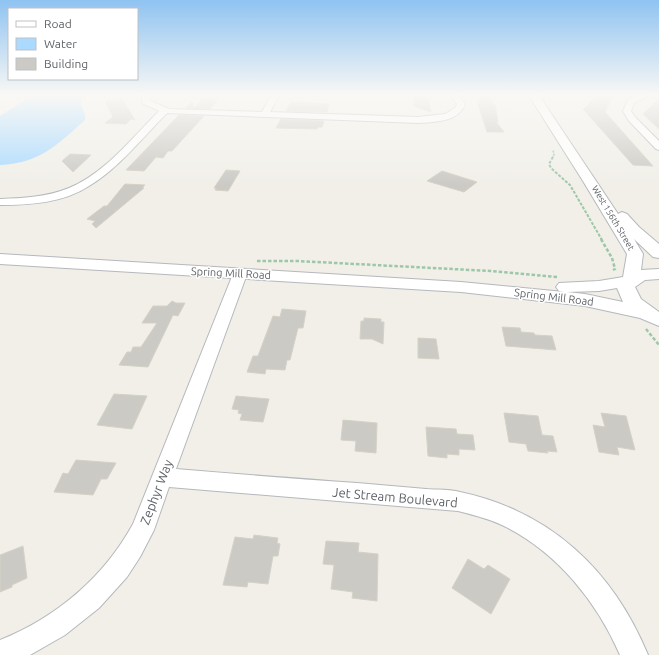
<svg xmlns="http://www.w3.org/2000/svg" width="659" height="655" font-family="Ubuntu,sans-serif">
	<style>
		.water { fill: #aadaff }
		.building { fill: #cccac5; stroke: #d6d1c6 }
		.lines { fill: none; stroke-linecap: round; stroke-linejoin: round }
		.minor-casing { stroke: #b5b8bc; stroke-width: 2 }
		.tertiary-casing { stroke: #b5b8bc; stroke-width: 2 }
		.path-far2 { stroke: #9cc7a9; stroke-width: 1.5; stroke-dasharray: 2 1; stroke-linecap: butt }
		.path-far1 { stroke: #9cc7a9; stroke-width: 2; stroke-dasharray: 3 1.5; stroke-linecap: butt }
		.path { stroke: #9cc7a9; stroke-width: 2.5; stroke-dasharray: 3.5 2; stroke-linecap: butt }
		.minor { fill: #fff; fill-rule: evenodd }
		.tertiary { fill: #fff; fill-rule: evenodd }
		.labels { text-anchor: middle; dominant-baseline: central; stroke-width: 3; stroke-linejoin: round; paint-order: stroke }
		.far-street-label { font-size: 9px; fill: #5f6368; stroke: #fff }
		.street-label { font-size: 11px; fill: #5f6368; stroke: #fff }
		.near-street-label { font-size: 13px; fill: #5f6368; stroke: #fff }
	</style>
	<rect width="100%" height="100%" fill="#f1efe8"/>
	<path class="water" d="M34 94H86C75 106 87 109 85 120 57 145 40 163 0 165V116Z"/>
	<path class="building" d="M414 94H427L431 112 414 106Z
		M479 94H489L493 105H495L498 122H496L504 132H487L477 101 480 104Z
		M599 94 613 96 605 112 653 166 633 165 583 109 589 104 590 101H594Z
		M122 99 135 120 131 119 126 124 105 123 113 117 105 101Z
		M203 99H217L215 101H217L210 109 186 108 192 102 194 108Z
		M659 99V129L643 114Z
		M291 102 329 104 327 112 286 111Z
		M179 115 204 116 172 151H168L163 158 156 157 144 171 126 170Z
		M281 119 324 121 322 127H318L317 129 276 128Z
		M70 154 91 155 73 172 62 161Z
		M226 170 240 171 228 191 215 190 216 188H214Z
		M442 171 477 182 464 192 427 181Z
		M125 184 145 185 142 188H144L96 228 92 224 95 221 87 219 104 206H107Z
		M172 301 176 303H185L178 316 173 315 148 367 119 365 127 352H131L133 347H141L157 323H142L153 306H167Z
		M282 309 306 311 303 328H298L290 360H287L285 370 266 369 265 374 247 372 253 356H258L273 316 280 317Z
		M364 318 381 319V322H384L383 344 372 339H360L361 321H364Z
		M502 327 520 328 521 332 534 333 535 335 552 336 556 350 506 346Z
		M418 338 436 339 439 359 418 358Z
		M114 394 147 396 132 429 97 425Z
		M236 396 269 399 263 422 240 420 242 414 238 413 239 410 232 409Z
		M504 413 538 416 542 435 553 436 557 452 547 451 548 453 528 451 526 444 509 442Z
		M601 413 626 416 635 450 617 447 619 455 599 452 593 425 605 427Z
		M343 420 377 423 376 453 355 451 356 441 341 440Z
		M426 427 456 429 457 434 473 435 475 450 459 449V455L447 454V458L428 456Z
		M76 460 116 463 107 479H101L93 495 54 492 63 473 68 474Z
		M254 535 278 538 277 543 280 544 278 556H273L268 584 248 582 247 587 223 585 235 537 253 539Z
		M326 541 359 543 358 552 378 554 377 601 352 598 353 592 331 589 334 565 323 564Z
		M23 546 27 578 12 585V587L0 592V555Z
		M468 559 484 569 488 565 510 579 491 614 452 588Z"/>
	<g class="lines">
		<g class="minor-casing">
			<path id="minor" d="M142 94H150L149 100 169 109 262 112 272 94H280L270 112 418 117 445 114 455 108 457 104 450 94H458L465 104C459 122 434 122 418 123L167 113C142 138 119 168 89 186 63 203 30 205 0 205V199C23 198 47 197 69 188 105 173 132 138 159 111L142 103Z
				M638 94H651L634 103 631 111 635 117 659 141V150L656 149 629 121 623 111 628 100Z
				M240 270 245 271 247 274 176 469C236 474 297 479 357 483 380 485 403 487 426 489 437 490 449 489 460 492 550 511 613 570 648 655H620C597 602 557 552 504 526 490 519 474 515 458 511L169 487 154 530 140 557 127 577 99 608 65 635 30 655H0V640C56 618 104 577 133 524L233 274 235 271Z"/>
		</g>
		<g class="tertiary-casing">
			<path id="tertiary" d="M528 94H538L618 214 622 212 627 214 639 227 659 244V258L653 257 634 239 643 254 641 270 659 269V279L645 280 635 287 641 299 659 312V326L640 318 585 306 461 292 0 264V254L461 282 564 292 559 291 556 287 559 283 599 281 623 277 627 254 583 181ZM617 288 623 302 585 294 567 292 599 291Z"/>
		</g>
		<path class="path-far2" d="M552 158 554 155 553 150"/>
		<path class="path-far1" d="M553 157 549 164 551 168 570 185 602 240"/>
		<path class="path" d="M601 239 612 258 615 269 613 270
			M257 261H297L491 271 557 277
			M646 329 659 345"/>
		<use href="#minor" class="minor"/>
		<use href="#tertiary" class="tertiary"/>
	</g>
	<linearGradient id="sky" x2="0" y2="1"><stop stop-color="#8fc3f1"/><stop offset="0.51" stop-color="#f9f8f5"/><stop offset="1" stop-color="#f9f8f5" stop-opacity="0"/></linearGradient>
	<rect width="659" height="186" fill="url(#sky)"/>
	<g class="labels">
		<g class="far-street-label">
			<text transform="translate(613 218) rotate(59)">West 156th Street</text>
		</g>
		<g class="street-label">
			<text transform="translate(231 273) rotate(3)">Spring Mill Road</text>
			<text transform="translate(554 297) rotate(7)">Spring Mill Road</text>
		</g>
		<g class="near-street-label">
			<text transform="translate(156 492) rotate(-69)">Zephyr Way</text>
			<text transform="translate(395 497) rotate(5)">Jet Stream Boulevard</text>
		</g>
	</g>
	<rect x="8" y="8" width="130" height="72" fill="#ffffff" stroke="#bfc1c3"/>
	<rect x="16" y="21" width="20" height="6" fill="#ffffff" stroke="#bfc1c3"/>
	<text x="44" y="28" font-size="12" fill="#5f6368">Road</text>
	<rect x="16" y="38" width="20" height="12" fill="#aadaff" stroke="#bfc1c3"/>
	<text x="44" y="48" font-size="12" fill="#5f6368">Water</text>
	<rect x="16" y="58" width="20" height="12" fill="#cccac5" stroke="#bfc1c3"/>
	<text x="44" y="68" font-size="12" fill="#5f6368">Building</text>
</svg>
